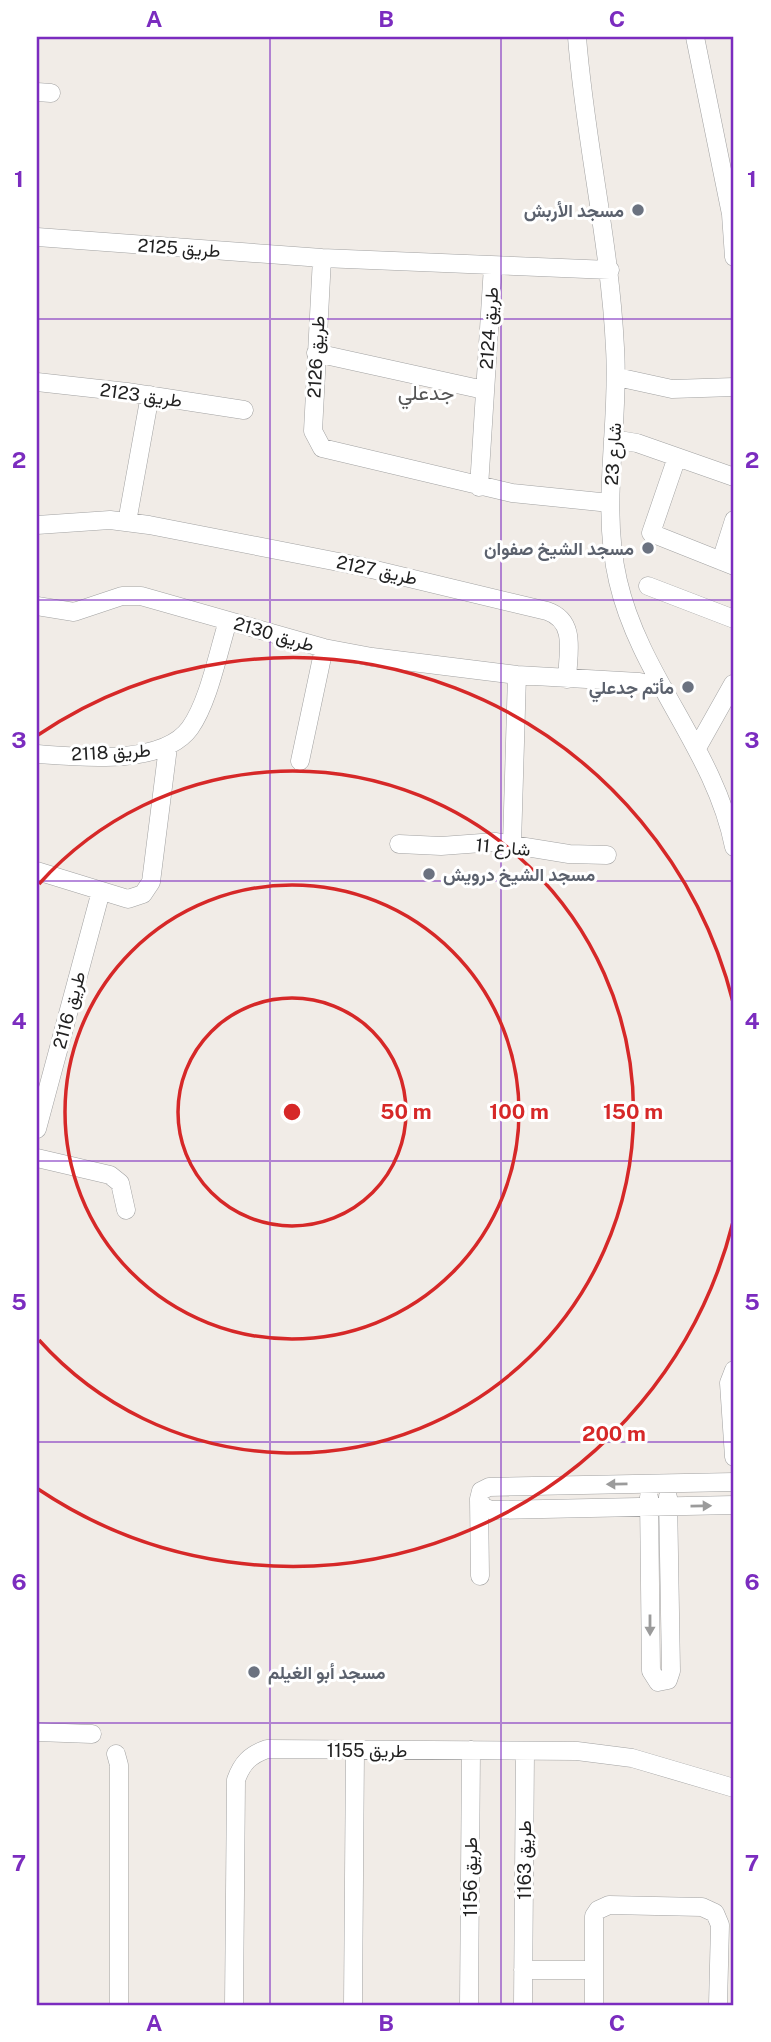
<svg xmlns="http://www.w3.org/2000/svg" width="771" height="2042" font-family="'Public Sans',Vazirmatn,sans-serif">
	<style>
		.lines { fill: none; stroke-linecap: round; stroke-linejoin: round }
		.minor-casing { stroke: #a2a2a2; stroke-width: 19 }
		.minor { stroke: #fff; stroke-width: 18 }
		.oneway { fill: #9b9b9b }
		.grid { fill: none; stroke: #7b2cbf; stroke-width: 2; stroke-opacity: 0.55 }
		.ring { fill: none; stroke: #d62828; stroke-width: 3.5 }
		.worship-dot { fill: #6b7280; stroke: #fff; stroke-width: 2.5 }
		.labels { text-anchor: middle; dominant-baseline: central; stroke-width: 6; stroke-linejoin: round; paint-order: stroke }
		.worship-label { font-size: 18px; font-weight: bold; fill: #5b616d; stroke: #fff; text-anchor: end }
		.street-label { font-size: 18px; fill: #212121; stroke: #fff }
		.quarter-label { font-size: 21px; fill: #545454; stroke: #fff }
		.centre { fill: #d62828; stroke: #fff; stroke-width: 3.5 }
		.ring-label { font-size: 21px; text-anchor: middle; font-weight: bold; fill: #d62828; stroke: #fff; stroke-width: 6; stroke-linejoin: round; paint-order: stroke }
		.neatline { fill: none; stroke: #7b2cbf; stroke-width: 2.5 }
		.grid-label { font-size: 23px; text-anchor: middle; font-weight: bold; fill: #7b2cbf }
	</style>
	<rect width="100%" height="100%" fill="#f1ece7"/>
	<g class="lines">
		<g class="minor-casing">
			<path id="minor" d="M577 37C585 141 610 243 615 348 620 425 600 504 618 581 640 677 715 750 734 847
				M695 37 731 214 734 257
				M37 92 51 93
				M37 237 322 258 610 270
				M322 258 313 431 322 448 512 493 610 503
				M316 353 484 390
				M617 377 672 389 734 387
				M37 382 127 392 244 410
				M613 439 637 443 734 477
				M677 457 651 533 734 566
				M479 487 493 266
				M127 522 150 395
				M37 525 110 520 149 525 359 566 547 611C577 621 568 653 567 679
				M721 561 734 520
				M648 586 734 619
				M37 606 74 612 122 596H141L324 648 372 657 517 675 639 682 663 688
				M697 748 733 684
				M37 754C79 757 163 766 190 728 209 701 218 652 228 621
				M300 761 324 648
				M399 844 441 846 495 842 569 854 607 855
				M512 844 517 675
				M37 871 128 899 143 894 151 882 168 747
				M37 1129 101 891
				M37 1158 110 1175 120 1183 126 1210
				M734 1457 729 1383 734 1370
				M734 1482 489 1487 481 1491 479 1499 483 1507 491 1510 734 1505
				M649 1497 651 1671 658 1682 668 1680 671 1671 668 1497
				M479 1499 480 1576
				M37 1732 92 1734
				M116 1754 119 1765V2005
				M523 1970H594
				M234 2005 236 1780C242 1763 250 1755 267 1749L577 1751 632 1758 734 1788
				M353 2005 355 1750
				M469 2005 471 1750
				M523 2005 525 1751
				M594 2005V1916L598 1910 609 1905 702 1907 715 1913 720 1925 718 2005"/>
		</g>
		<use href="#minor" class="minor"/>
	</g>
	<defs><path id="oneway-solid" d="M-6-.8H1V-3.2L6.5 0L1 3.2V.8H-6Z" transform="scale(1.75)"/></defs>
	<g class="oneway">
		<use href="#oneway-solid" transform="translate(617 1484) rotate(179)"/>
		<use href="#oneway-solid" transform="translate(701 1506) rotate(-1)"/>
		<use href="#oneway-solid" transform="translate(650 1625) rotate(90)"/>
	</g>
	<path class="grid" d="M270 37V2005M501 37V2005M37 319H734M37 600H734M37 881H734M37 1161H734M37 1442H734M37 1723H734"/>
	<g class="ring">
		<circle cx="292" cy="1112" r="114"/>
		<circle cx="292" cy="1112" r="227"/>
		<path d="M39 884A341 341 0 1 1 39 1340"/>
		<path d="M733 1222A455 455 0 0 1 38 1489M38 735A455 455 0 0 1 733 1002"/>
	</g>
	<g class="worship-dot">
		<circle cx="638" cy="210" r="7"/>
		<circle cx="648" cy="548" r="7"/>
		<circle cx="688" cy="687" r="7"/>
		<circle cx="429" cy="874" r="7"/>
		<circle cx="254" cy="1672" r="7"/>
	</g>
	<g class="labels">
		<g class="worship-label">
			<text x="624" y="210">مسجد الأربش</text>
			<text x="634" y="548">مسجد الشيخ صفوان</text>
			<text x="674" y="687">مأتم جدعلي</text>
			<text x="443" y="874" text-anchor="start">مسجد الشيخ درويش</text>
			<text x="268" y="1672" text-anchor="start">مسجد أبو الغيلم</text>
		</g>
		<g class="street-label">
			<text transform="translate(179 248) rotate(4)">طريق 2125</text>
			<text transform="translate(489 328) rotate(-86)">طريق 2124</text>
			<text transform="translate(316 357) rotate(-87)">طريق 2126</text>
			<text transform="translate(141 395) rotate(8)">طريق 2123</text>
			<text transform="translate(613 454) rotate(-87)">شارع 23</text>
			<text transform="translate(377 570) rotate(12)">طريق 2127</text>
			<text transform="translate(274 634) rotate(16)">طريق 2130</text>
			<text transform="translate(111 752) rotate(-3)">طريق 2118</text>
			<text transform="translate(503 847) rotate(5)">شارع 11</text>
			<text transform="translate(69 1010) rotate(-75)">طريق 2116</text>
			<text x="367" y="1750">طريق 1155</text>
			<text transform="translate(524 1860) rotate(-90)">طريق 1163</text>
			<text transform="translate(470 1877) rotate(-90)">طريق 1156</text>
		</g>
		<g class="quarter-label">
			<text x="426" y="392">جدعلي</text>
		</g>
	</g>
	<circle cx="292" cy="1112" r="10" class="centre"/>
	<g class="ring-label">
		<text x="406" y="1119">50 m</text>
		<text x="519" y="1119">100 m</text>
		<text x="633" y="1119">150 m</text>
		<text x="614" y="1441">200 m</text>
	</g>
	<rect width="771" height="2042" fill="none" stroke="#ffffff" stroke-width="77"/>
	<rect x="38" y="38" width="694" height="1966" class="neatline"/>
	<g class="grid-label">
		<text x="154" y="27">A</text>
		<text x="386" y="27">B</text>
		<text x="617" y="27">C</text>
		<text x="19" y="187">1</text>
		<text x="752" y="187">1</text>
		<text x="19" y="468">2</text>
		<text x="752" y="468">2</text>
		<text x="19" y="748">3</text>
		<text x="752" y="748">3</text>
		<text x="19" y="1029">4</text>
		<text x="752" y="1029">4</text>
		<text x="19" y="1310">5</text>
		<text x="752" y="1310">5</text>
		<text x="19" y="1590">6</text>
		<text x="752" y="1590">6</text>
		<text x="19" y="1871">7</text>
		<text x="752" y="1871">7</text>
		<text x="154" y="2031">A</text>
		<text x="386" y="2031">B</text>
		<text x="617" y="2031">C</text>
	</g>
</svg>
